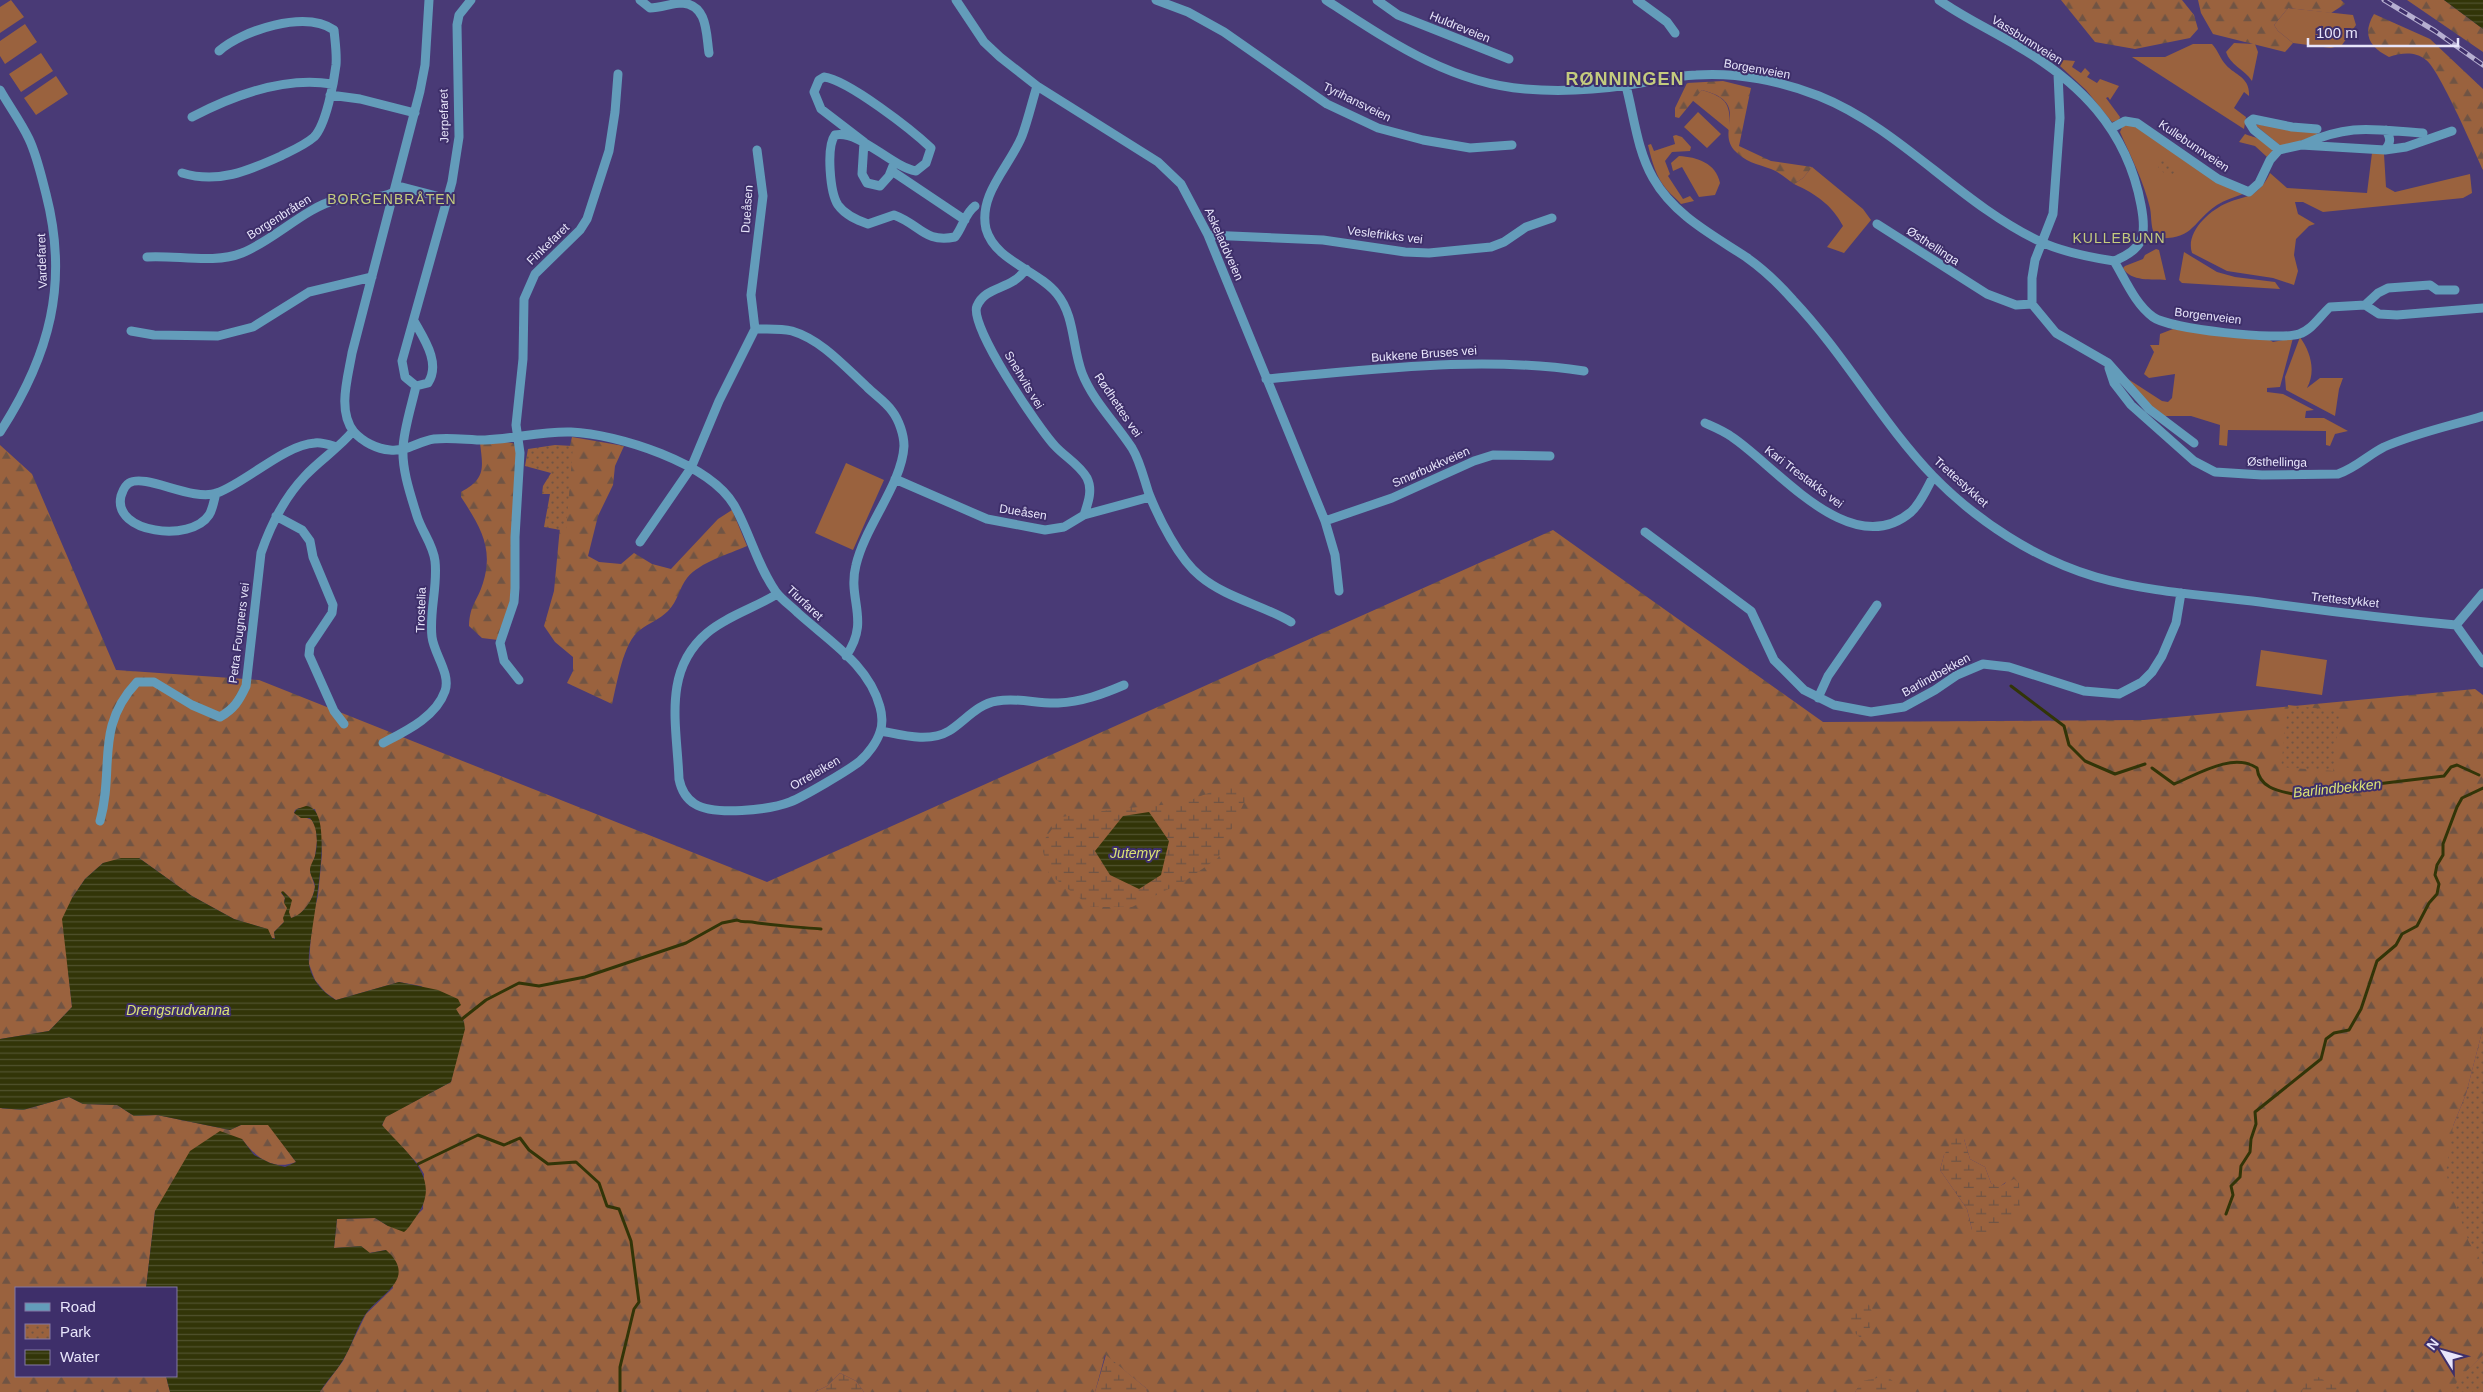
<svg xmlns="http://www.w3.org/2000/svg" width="2483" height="1392" font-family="Helvetica,sans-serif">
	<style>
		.grass { fill: #9a623e }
		.forest { fill: url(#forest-firs); fill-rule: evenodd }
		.wetland { fill: url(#wetland-marsh) }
		.park { fill: url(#park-dots) }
		.water { fill: url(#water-rules) }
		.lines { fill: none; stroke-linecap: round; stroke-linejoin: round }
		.stream { stroke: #323508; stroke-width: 3 }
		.minor { stroke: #639cba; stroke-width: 9 }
		.rail-casing { stroke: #b6afd1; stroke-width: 5 }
		.rail { stroke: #3e2f6a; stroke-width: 3; stroke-dasharray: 9; stroke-linecap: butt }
		.labels { text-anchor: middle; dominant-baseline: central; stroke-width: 4; stroke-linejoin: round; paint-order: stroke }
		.street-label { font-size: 12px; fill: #e8e5fb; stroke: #3e2f6a }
		.neighbourhood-label { font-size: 14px; letter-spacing: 1px; fill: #c4cb7e; stroke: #3e2f6a }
		.water-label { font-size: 14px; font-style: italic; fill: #dbe375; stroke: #3e2f6a }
		.district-label { font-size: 18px; font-weight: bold; letter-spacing: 1px; fill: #c4cb7e; stroke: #3e2f6a }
	</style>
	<defs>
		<pattern id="forest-firs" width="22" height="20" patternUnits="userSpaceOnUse" patternTransform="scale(1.25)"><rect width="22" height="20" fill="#9a623e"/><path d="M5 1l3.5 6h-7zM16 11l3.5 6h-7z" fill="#705444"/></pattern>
		<pattern id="wetland-marsh" width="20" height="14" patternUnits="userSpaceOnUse" patternTransform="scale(1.25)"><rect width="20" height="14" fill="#9a623e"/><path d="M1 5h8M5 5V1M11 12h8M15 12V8" fill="none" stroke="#705444"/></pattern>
		<pattern id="park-dots" width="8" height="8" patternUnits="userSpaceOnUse" patternTransform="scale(1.25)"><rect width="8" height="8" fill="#9a623e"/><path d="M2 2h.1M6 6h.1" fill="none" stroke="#705444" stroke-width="1.8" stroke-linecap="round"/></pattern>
		<pattern id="water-rules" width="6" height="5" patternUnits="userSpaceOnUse" patternTransform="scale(1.25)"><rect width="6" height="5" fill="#323508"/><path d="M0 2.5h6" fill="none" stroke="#50522d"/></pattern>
	</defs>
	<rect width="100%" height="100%" fill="#493a76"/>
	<path class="grass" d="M11 0 24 17 0 33V7Z
		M2288 8 2353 15 2356 25 2342 45 2331 48 2293 43 2278 31 2274 25Z
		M25 24 37 42 5 64 0 56V41Z
		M2234 43 2255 44 2258 52 2252 81C2244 69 2230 65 2226 52Z
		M2193 44H2212C2218 50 2220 59 2226 65 2236 76 2250 77 2249 96L2244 92 2234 108 2246 117 2244 129 2132 57H2165Z
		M41 53 53 71 21 92 9 74Z
		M2063 60 2075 61 2072 67 2081 73 2085 68 2090 73 2087 77 2097 83 2100 79 2119 86 2110 100 2108 97 2106 98 2120 117 2119 120 2112 122 2086 90 2060 66 2059 61Z
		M56 76 68 94 36 115 24 98Z
		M1702 90C1729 98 1730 105 1730 131L1692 100Z
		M1698 112 1721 134 1707 148 1684 127Z
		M2254 124 2316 132 2318 135 2282 147Z
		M2123 125 2134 126 2243 194C2235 197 2225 200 2217 205 2192 222 2194 240 2157 238 2150 230 2152 218 2150 208 2144 182 2131 157 2120 132Z
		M2245 134C2255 138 2268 139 2273 151L2267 157 2255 146 2239 142Z
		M1676 135 1682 137 1691 147 1690 151 1672 152 1665 161 1670 174 1668 176 1683 199 1690 196 1694 201 1681 204C1677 199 1671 195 1667 190 1656 177 1652 162 1648 145L1651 144 1654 151 1675 144 1673 136Z
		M2372 153 2384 154 2386 187 2395 192 2470 174 2472 193 2463 198 2323 212 2303 202H2295L2298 214 2315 224 2309 226 2296 239 2294 255 2298 271 2294 285 2273 278 2227 271 2192 253C2185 232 2210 210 2227 203 2235 199 2245 198 2253 194 2261 188 2266 182 2270 173L2287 188 2367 193Z
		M1679 156C1697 157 1716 163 1720 183L1715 195 1699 197 1682 167 1673 171 1671 163Z
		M1812 167 1863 209 1871 220 1844 253 1827 247 1843 226C1832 205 1816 194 1794 184L1803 178Z
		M2156 249 2159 250 2166 280C2152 279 2131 282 2123 268L2125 266 2143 259 2145 255Z
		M2184 252 2217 272 2235 277 2275 282 2280 289 2182 283 2179 280Z
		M2173 329 2265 337 2273 342 2293 338 2280 387 2267 388V392L2283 394 2314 410 2306 411 2305 418H2324L2348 431 2335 434 2330 446 2326 445V431L2228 430 2227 446 2219 445 2220 425 2191 416H2164L2145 401 2128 379 2162 401 2168 402 2172 398 2175 374 2149 378 2144 374 2154 352 2150 345H2159L2160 334Z
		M2300 337C2311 353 2316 371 2307 388L2320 378H2343L2339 389 2335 416 2286 390 2285 377Z
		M846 463 884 480 853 550 815 533Z
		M2261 650 2327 660 2322 695 2256 686Z"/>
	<path class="forest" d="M2061 0H2182L2194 15 2198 29 2190 38 2135 49 2095 42Z
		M2198 0H2341L2345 4 2331 13 2288 8 2274 25 2278 31 2293 43 2285 52 2213 34 2201 13Z
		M2407 0H2444L2483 29V52Z
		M2374 14 2430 39 2483 89V170C2474 150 2439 69 2426 60 2415 51 2401 53 2389 57 2369 47 2362 34 2374 14Z
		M1723 81 1751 88 1739 146 1771 161 1812 167 1803 178 1794 184C1787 179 1779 172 1771 169 1757 164 1745 162 1734 150 1716 129 1752 103 1702 90L1679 118 1675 117V108L1687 83Z
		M572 437 624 446 615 466 613 485 598 516 588 556 599 562 621 564 634 553 652 564 671 569 718 519 732 510 747 546C729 554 700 562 687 578 679 588 678 601 668 611 659 620 649 623 640 630 623 642 617 684 612 704L567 683 573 671V657L555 642 544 626 554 591 566 463Z
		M505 442 513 443 517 448 512 597 498 640 482 638 469 626C470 604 477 602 483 583 494 548 480 526 461 497V492C486 479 483 468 480 443Z
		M0 445 32 474 116 670 259 680 767 882 1553 530 1823 722 2144 720 2475 689 2483 695V1028L2466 1094 2453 1126 2483 1265V1355L2461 1377 2455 1392H1895V1383L1863 1381 1855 1392H1147L1146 1388 1105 1355 1095 1392H864L856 1381 840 1373 827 1386 815 1392H320L343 1361 366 1314 393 1288 386 1250 369 1253 361 1246 334 1248 337 1219 375 1218 388 1226 417 1215 423 1209 424 1174 418 1164 382 1126 385 1117 451 1082 464 1022 455 1009 421 986 399 982 336 1000 325 992 315 980 309 964 312 919 318 896 322 854 320 825 315 809 299 808 295 810 294 813 312 820 316 828 317 841 315 856 310 871 315 887 313 895 309 904 297 917 291 918 289 915V897L284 892 281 893 285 898 284 901 288 908 284 922 274 932 275 938H272L267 929 234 919 192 896 139 858 103 863 85 879 72 898 68 969 72 1007 49 1031 0 1039ZM1964 1139 1970 1159 1985 1167 1991 1183 1998 1188 2006 1182 1972 1230 1967 1209 1940 1170 1944 1155Z
		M69 1097 83 1104 117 1105 134 1116 157 1115 230 1130 241 1125H269L296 1162C273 1171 255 1157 242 1139L155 1211 146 1288H16V1376H166L170 1392H0V1108L23 1110Z"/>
	<path class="wetland" d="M1229 785 1250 790 1218 858 1185 881 1132 907H1091L1049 874 1041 844 1061 817 1117 809 1183 803Z
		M1956 1134 1964 1139 1970 1159 1985 1167 1991 1183 1998 1187 2014 1179 2019 1183 2020 1214 1980 1243 1972 1230 1967 1209 1940 1170 1944 1155Z
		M1865 1302 1869 1304 1874 1318 1867 1334 1868 1340 1865 1343C1856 1332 1847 1330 1846 1313Z
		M1106 1355 1146 1388 1147 1392H1095Z
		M840 1373 856 1381 864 1392H815L827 1386Z
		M2313 1374 2336 1387 2340 1392H2302L2305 1379Z
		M1887 1376 1895 1383V1392H1855L1862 1381Z"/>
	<path class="park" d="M2160 158 2165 159 2174 169V173L2170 176 2166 175 2158 167Z
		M555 445 573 446 566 531 544 527 550 494H542L543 486 551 473 525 466 528 449Z
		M2288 705 2340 711 2333 771 2281 767Z
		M2483 1028V1265L2469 1242 2452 1196 2446 1172 2453 1126 2466 1094Z
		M2483 1355V1392H2451L2460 1377Z"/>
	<path class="water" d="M2444 0H2483V29Z
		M306 806C341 808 306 941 309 964 311 979 323 993 336 1000L399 982 438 990 458 999 461 1005 456 1009 464 1022 465 1029 451 1082 386 1117 382 1125C406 1153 444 1178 416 1217 412 1222 410 1227 404 1232L388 1226 375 1218 337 1219 334 1248 361 1246 370 1253 386 1250C419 1279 379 1294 365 1315 356 1329 352 1346 343 1360 336 1372 327 1380 320 1392H170L166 1376H176V1288H146L155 1211 190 1151 220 1131 242 1139 254 1155 270 1163 285 1167 296 1162 268 1125H241L230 1130 157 1115 134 1116 117 1105 83 1104 69 1097 23 1110 0 1108V1039L49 1031 72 1007 62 919 72 898 85 879 103 863 121 858H139L192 896 234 919 268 929 272 938 275 939 274 932 284 922 283 918 287 908 284 903 285 898 281 892 283 891 292 900 289 912 291 918C303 915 315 898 315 885 314 880 310 875 310 870 310 865 314 860 315 856 318 844 318 827 310 818H301L294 813 297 809Z
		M1149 812 1169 841 1161 875 1139 889 1110 875 1095 851 1123 816Z"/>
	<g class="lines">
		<path class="stream" d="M2011 686 2064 726 2069 745 2085 761 2115 774 2145 764
			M2152 768 2174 784C2198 774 2233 752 2257 768 2259 787 2277 791 2293 794L2444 776 2451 767 2457 765 2479 775
			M462 1019 486 1000 519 983 539 986 585 977 686 943 722 923 737 920C743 923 746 921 752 922 775 926 798 927 821 929
			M418 1164 478 1135 504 1145 520 1138 529 1150 548 1164 576 1162 599 1183 607 1206 619 1209 631 1241 639 1302 634 1309 620 1367V1392
			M2226 1214 2233 1195 2231 1186 2240 1177 2241 1166 2250 1152 2251 1139 2256 1124 2255 1112 2321 1059 2326 1039 2334 1033 2349 1030 2361 1009 2377 961 2396 945 2402 934 2417 926 2429 903 2437 894 2439 884 2435 875 2437 865 2443 855V844L2457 807 2462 798 2483 788"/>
		<path class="minor" d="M429 0 425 65 420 91 352 353C348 377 337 411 354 432 363 442 377 449 390 450 406 452 419 441 434 439 451 437 468 440 485 440 513 439 542 431 571 432 618 434 709 463 734 505 750 533 757 565 776 592 782 600 791 606 798 613 829 641 869 665 880 707 882 714 883 725 880 732 877 742 868 754 860 761 849 770 803 797 790 802 769 810 714 816 695 804 685 798 681 789 679 779 677 726 662 671 707 633 727 616 755 608 777 594
			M640 0 650 8C661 8 672 3 682 3 708 5 706 34 709 53
			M956 0 984 42 1000 57 1037 86 1158 162 1181 184 1208 235 1325 521 1335 555 1339 591
			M1156 0 1188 12 1224 32 1327 104 1378 128 1423 140 1470 148 1512 145
			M1326 0C1388 40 1449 83 1525 89 1559 92 1594 90 1628 85 1651 82 1674 76 1696 75 1737 72 1782 81 1819 96 1901 129 1959 203 2039 241 2062 252 2088 257 2114 261 2125 279 2135 304 2153 317 2169 329 2279 341 2299 334 2312 330 2320 316 2330 307L2365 305 2379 314 2397 315 2483 308
			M1377 0 1398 15 1509 59
			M1637 0 1667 22 1675 33
			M1939 0C1963 17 1989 29 2014 44 2079 81 2127 129 2141 205 2147 236 2144 249 2114 261
			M2058 74 2060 118 2053 214 2035 260 2032 278V304L2056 333 2108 363 2149 409 2194 443
			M1037 86C1032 102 1028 120 1022 136 1010 166 978 194 986 229 995 261 1038 270 1057 294 1075 316 1072 347 1082 373 1093 401 1115 422 1132 448 1140 461 1144 479 1149 494 1159 519 1179 559 1200 576 1226 598 1263 605 1291 622
			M1626 86C1634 116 1637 150 1653 178 1674 215 1711 234 1746 257 1763 269 1779 284 1793 300 1845 355 1882 423 1933 476 1977 521 2035 559 2096 577 2148 592 2205 595 2260 602 2325 611 2391 619 2456 625L2483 663
			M0 90C9 106 21 122 29 139 37 156 41 175 46 194 69 283 50 355 0 432
			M330 95 360 99 415 113
			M192 117C234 95 284 76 332 84
			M2112 128 2125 121 2137 123 2218 179 2249 192 2259 183 2270 160 2279 150 2301 145 2385 150 2406 147 2452 131
			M864 142 821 109 814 92 819 80 824 77C848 80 912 130 931 148L926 163 916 171C890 166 860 130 835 135 826 147 830 193 838 205 845 215 857 220 868 224L894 215C921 225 924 243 955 237 963 227 965 213 975 206
			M864 142 862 174 867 183 880 186 889 176 893 166
			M2304 144C2352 123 2373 130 2423 133
			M2279 150 2254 130 2249 122 2253 119 2292 127 2317 129
			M2385 150C2391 142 2391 139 2386 130
			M892 171 965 220
			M182 173C218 184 248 171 281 156 291 151 305 145 314 137 326 125 334 82 336 65 337 54 335 41 334 30 305 10 243 30 219 51
			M1877 224 1987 294 2016 305 2032 304
			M1208 235 1323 240 1405 252 1429 253 1491 247 1504 242 1526 227 1552 218
			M147 257C176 255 215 264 242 253 273 241 306 207 336 200 358 194 383 203 402 187L448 199
			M1026 269C1011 291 986 285 977 306 968 325 1039 429 1055 446 1065 457 1079 464 1087 478 1093 490 1088 503 1084 515
			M2365 305 2378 293 2388 288 2430 285 2437 290H2455
			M414 321C424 339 441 363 428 383L416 386
			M755 329C767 329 780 328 792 331 822 340 845 367 867 387 875 395 886 402 892 411 899 420 904 435 904 446 902 484 865 526 856 565 847 600 871 620 846 656
			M131 331 154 335 218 336 253 327 309 292 372 277
			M2109 368 2114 383 2131 405 2194 461 2215 472 2262 475 2338 474C2356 468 2368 455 2384 447 2416 433 2450 426 2483 416
			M1266 379C1372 370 1478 355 1584 371
			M1705 423C1714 427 1724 431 1732 437 1777 467 1851 563 1911 512 1921 503 1927 488 1933 477
			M895 479 987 519 1045 530 1064 527 1084 515 1150 497
			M216 493C214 500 213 509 209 515 191 543 112 533 121 496 123 491 124 486 129 483 146 473 192 502 217 493 247 482 284 445 315 443 321 442 330 445 337 447
			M276 516 302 530 310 541 313 557 333 605 332 613 310 646 309 655 334 711 344 724
			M1325 521 1392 498 1474 461 1493 455 1550 456
			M1645 532 1751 611 1774 660 1804 690 1834 705 1871 712 1904 707 1935 690 1957 675 1983 664 2009 667 2084 691 2119 694 2142 682 2152 672 2162 656 2176 623 2181 593
			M640 542 691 468 719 401 755 329 751 295 763 196 757 150
			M2456 625 2483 593
			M519 680 504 661 500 643 514 602 515 588V537L520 453 516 425 523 359 524 299 535 274 580 230 587 219 609 151 615 112 618 74
			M1818 698 1828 676 1877 605
			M881 731C902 735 929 743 949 731 965 721 977 704 997 701 1018 697 1037 704 1058 703 1082 702 1103 694 1124 685
			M383 743C406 731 436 717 445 691 451 674 434 654 432 637 429 612 438 586 435 561 433 544 422 532 417 516 411 496 402 471 403 449 403 432 412 404 416 386L405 377 402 361 452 182 459 137 457 25 459 15 471 0
			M100 821C115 768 94 728 137 682H154L192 705 220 717C234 709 239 701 246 686L261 553C271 524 284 498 305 476 320 460 339 448 353 431"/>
		<g class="rail-casing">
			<path id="rail" d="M2384 0 2435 31 2483 65"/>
		</g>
		<use href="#rail" class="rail"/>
	</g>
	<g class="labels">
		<g class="street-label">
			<text transform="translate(1460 27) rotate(22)">Huldreveien</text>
			<text transform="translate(2027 40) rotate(32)">Vassbunnveien</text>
			<text transform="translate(1757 69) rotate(10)">Borgenveien</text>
			<text transform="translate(1357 102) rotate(26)">Tyrihansveien</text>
			<text transform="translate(444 116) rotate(-91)">Jerpefaret</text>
			<text transform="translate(2194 146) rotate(34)">Kullebunnveien</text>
			<text transform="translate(747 209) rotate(-86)">Dueåsen</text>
			<text transform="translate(279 217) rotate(-32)">Borgenbråten</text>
			<text transform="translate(1385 235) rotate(7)">Veslefrikks vei</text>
			<text transform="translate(548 244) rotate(-44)">Finkefaret</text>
			<text transform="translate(1224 244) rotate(66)">Askeladdveien</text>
			<text transform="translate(1933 246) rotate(33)">Østhellinga</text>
			<text transform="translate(42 261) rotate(-92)">Vardefaret</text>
			<text transform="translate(2208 316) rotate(7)">Borgenveien</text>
			<text transform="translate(1424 354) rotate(-4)">Bukkene Bruses vei</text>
			<text transform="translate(1024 380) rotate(59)">Snehvits vei</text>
			<text transform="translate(1118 405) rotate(56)">Rødhettes vei</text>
			<text transform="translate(2277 462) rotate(1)">Østhellinga</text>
			<text transform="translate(1431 467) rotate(-24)">Smørbukkveien</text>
			<text transform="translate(1804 477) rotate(37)">Kari Trestakks vei</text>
			<text transform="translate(1961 482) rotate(42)">Trettestykket</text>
			<text transform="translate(1023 512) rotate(9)">Dueåsen</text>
			<text transform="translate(2345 600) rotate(6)">Trettestykket</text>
			<text transform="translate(805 603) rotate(43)">Tiurfaret</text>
			<text transform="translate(421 610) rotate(-88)">Trostelia</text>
			<text transform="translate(239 633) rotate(-83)">Petra Fougners vei</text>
			<text transform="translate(1936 675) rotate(-29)">Barlindbekken</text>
			<text transform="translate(815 773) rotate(-30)">Orreleiken</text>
		</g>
		<g class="neighbourhood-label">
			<text x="392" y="199">BORGENBRÅTEN</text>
			<text x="2119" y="238">KULLEBUNN</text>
		</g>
		<g class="water-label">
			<text transform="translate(2337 788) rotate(-6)">Barlindbekken</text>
			<text x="1135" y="853">Jutemyr</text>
			<text x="178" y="1010">Drengsrudvanna</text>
		</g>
		<g class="district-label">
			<text x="1625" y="79">RØNNINGEN</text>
		</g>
	</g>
	<rect x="15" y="1287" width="162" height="90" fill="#3e2f6a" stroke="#8278a4"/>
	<rect x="25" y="1303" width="25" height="8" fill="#639cba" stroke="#8278a4"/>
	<text x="60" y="1312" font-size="15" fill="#e8e5fb">Road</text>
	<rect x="25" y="1324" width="25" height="15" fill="url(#park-dots)" stroke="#8278a4"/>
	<text x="60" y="1337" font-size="15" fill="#e8e5fb">Park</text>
	<rect x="25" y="1350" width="25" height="15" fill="url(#water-rules)" stroke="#8278a4"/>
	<text x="60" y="1362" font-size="15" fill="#e8e5fb">Water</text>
	<g transform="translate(2443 1352) rotate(307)" stroke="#3e2f6a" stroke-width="4" paint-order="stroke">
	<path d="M0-4L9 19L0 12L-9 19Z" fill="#e8e5fb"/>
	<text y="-8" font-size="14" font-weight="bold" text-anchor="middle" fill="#e8e5fb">N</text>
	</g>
	<path d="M2308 38v8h150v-8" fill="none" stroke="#e8e5fb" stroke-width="2.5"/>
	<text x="2316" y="38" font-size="15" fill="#e8e5fb" stroke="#3e2f6a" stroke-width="4" paint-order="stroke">100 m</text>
</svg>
